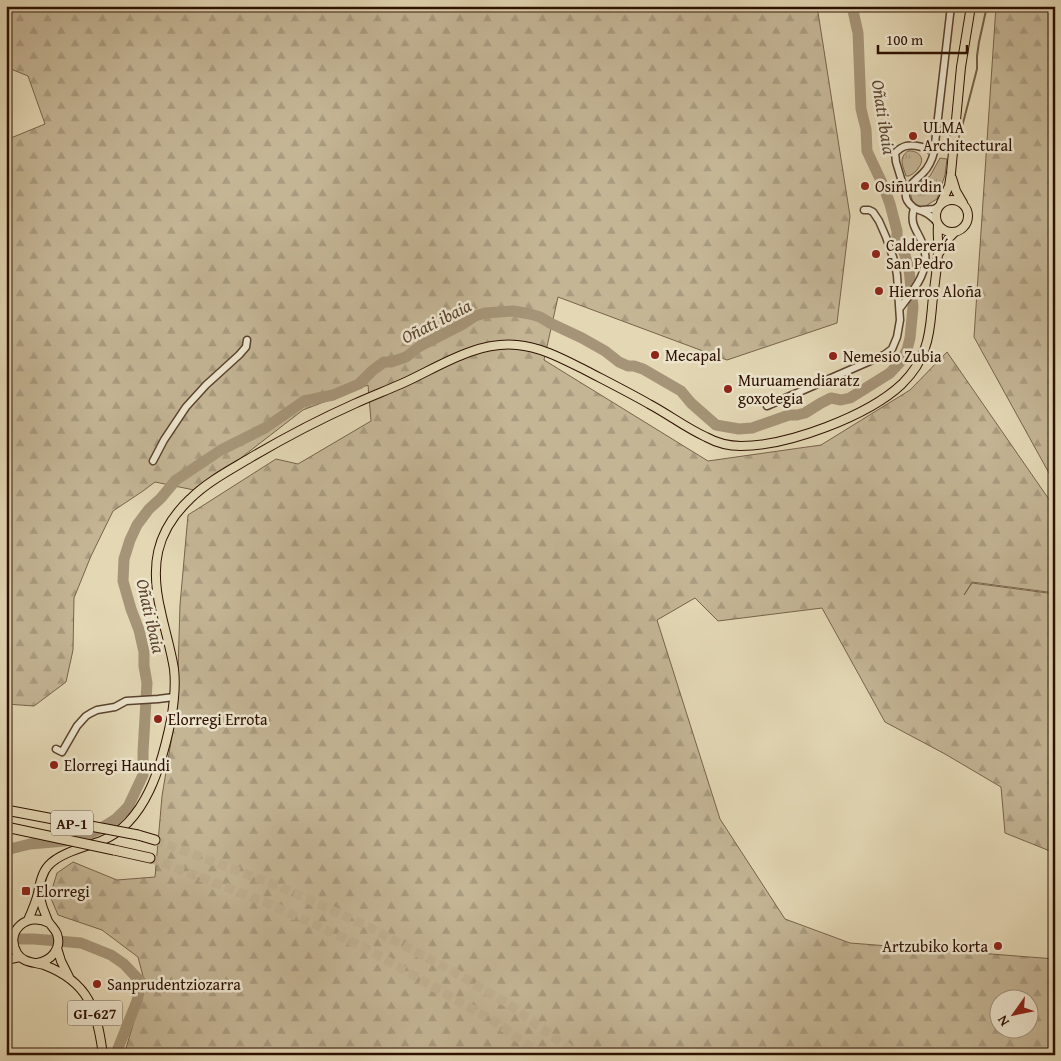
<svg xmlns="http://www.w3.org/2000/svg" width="1061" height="1061" font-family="'Gentium Book Plus',serif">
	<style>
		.grass { fill: url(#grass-tufts); stroke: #78634a }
		.forest { fill: url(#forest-firs); stroke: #78634a; fill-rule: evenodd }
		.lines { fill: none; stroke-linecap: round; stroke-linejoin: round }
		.stream { stroke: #756047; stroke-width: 2 }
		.river { stroke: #a59477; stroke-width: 11 }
		.highway-tunnel { stroke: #bfaf90; stroke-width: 9; stroke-dasharray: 9 4.5; stroke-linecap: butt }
		.minor-casing { stroke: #5a422d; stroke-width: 9 }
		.major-casing { stroke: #2d1100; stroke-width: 10 }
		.highway-casing { stroke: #2d1100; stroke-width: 11 }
		.minor { stroke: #ede5ce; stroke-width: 6 }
		.major { stroke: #e3d7b4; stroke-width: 8 }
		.highway { stroke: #e3d7b4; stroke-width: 9 }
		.highway-bridge-casing { stroke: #2d1100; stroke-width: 11; stroke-linecap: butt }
		.highway-bridge { stroke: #e3d7b4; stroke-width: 9 }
		.poi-dot { fill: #8f2418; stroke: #ede5ce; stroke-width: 2 }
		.labels { text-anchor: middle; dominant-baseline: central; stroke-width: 5; stroke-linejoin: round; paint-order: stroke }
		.shield { fill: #ede5ce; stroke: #67513e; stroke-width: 1 }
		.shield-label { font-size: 15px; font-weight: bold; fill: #2d1100 }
		.poi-label { font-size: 16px; fill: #2d1100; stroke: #ede5ce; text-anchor: start }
		.water-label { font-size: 18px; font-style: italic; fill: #5d4530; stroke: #ede5ce }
	</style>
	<defs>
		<pattern id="grass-tufts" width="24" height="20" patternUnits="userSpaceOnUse" patternTransform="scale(1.25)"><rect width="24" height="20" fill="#c4b595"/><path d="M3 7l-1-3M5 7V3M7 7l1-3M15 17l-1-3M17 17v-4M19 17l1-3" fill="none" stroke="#a99b7f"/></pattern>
		<pattern id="forest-firs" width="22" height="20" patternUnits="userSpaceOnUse" patternTransform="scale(1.25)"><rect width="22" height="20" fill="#c4b595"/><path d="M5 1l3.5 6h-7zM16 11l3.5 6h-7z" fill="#a99b7f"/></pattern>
	</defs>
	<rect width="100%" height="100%" fill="#e3d7b4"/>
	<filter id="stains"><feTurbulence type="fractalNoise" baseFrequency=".004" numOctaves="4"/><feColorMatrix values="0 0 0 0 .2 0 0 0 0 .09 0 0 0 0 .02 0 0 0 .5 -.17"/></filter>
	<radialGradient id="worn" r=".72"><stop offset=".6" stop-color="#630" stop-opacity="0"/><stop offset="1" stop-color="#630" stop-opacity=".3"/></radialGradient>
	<path class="grass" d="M908 151C918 150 926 158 919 167 917 171 913 174 909 176H906C903 166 898 158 908 151Z
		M940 158 947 159 945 175 937 199 924 207 915 205C910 198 910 193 914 185L915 186 930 176Z"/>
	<path class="forest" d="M6 6H817L850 216 837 323 727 360 558 297 544 360 708 461 821 445 910 390 947 352 1055 508V593L972 582 964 595 972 583 1055 594V853L1005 833 1001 787 945 754 885 722 822 608 718 621 695 598 657 620 720 819 785 919 850 943 1055 959V1055H124L145 984 138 957 102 930 58 915 50 896 57 873 73 862 117 880 155 877 162 796 177 706 180 605 188 515 276 459 298 464 371 421 368 385 303 410 233 464 194 490 155 482 143 491 113 511 91 556 74 598 73 650 66 682 34 706 6 704V140L45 124 28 76 6 67ZM998 998H1028V1028H998Z
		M996 6H1055V484L974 337Z"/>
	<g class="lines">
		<path class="stream" d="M962 127 977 69V56L979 42 987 6"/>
		<path class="river" d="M6 850 30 844 65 841 89 834 100 829 116 819 128 807 143 775V752L147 683 144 666V652L139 630 131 609 123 581 124 559 130 540 137 525 149 509 161 498 176 480 221 450 265 428 304 401 333 395 359 384 373 370 384 362H391L406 357 420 346 463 324 475 316 485 313 513 311 530 314 540 317 550 323 582 338 605 351 619 362 628 366H634L643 369 681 391 691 403 716 425 739 429 752 428 789 415H797L805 413 821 403 831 398 841 400 850 398 890 373 901 361 907 350 910 338 913 307 909 269 905 255 897 237V231L890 204 883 185 867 151 866 129 861 109 858 33 852 6
			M6 939H34L81 943 111 955 124 964 141 982 137 1001 117 1051 118 1055"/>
		<path class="highway-tunnel" d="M155 840 281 887 369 927 454 972 510 1005 578 1055
			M150 858 265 902 363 947 497 1023 542 1055"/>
		<g class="minor-casing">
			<path id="minor" d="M906 195 896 162 895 153C898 150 902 147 906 146 914 144 928 148 934 152
				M922 210 934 209 939 206
				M936 221C932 217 929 214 924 212 920 210 916 210 913 207 896 193 913 183 923 173 929 167 932 160 934 152L951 6
				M900 308C914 290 932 269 923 245 918 230 909 226 914 208
				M767 406 884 355 892 349 897 337 900 320 897 275 894 260 886 237 879 221 873 212 869 210H864
				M153 461 164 440 186 407 206 385 239 355 246 347 247 340
				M56 749 62 752 77 726 86 716 91 713 97 710 115 707 126 701 158 699 174 697"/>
		</g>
		<g class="major-casing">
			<path id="major" d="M952 178 956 191 963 203
				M936 216a16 16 0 1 1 32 0a16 16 0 1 1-32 0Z
				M941 203 949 186 951 173 961 67 971 6
				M939 253 949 238 955 232
				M28 920C32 911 36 902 38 893 40 883 42 873 48 866 59 853 85 847 101 841 146 823 162 764 171 720 174 703 176 686 174 669 171 650 165 631 161 612 150 567 155 532 190 499 207 482 230 470 250 458 284 438 318 420 354 404 369 397 385 391 401 384 437 368 475 341 517 345 541 347 563 359 585 370 606 381 628 392 649 404 668 414 686 428 706 437 717 443 729 446 741 446 788 446 868 416 902 384 912 374 921 361 925 348 931 332 931 314 933 297 935 283 937 268 938 254 939 244 937 235 938 225
				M49 923C28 911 4 931 17 953 23 963 34 962 44 965 89 982 97 1010 103 1055
				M57 948 61 961 69 977
				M6 954 14 945
				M6 960 20 957
				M37 963C51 961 62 949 57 934 55 929 51 926 48 921 44 912 41 903 39 894"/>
		</g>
		<g class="highway-casing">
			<path id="highway" d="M138 835 155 840
				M114 850 150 858"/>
		</g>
		<use href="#minor" class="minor"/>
		<use href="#major" class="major"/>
		<use href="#highway" class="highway"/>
		<g class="highway-bridge-casing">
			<path id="highway-bridge" d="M6 810 138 835
				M6 827 114 850"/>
		</g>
		<use href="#highway-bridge" class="highway-bridge"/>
	</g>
	<g class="poi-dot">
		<circle cx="913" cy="136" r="5"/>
		<circle cx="865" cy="186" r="5"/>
		<circle cx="876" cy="254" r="5"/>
		<circle cx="879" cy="291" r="5"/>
		<circle cx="655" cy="355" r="5"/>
		<circle cx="833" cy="356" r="5"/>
		<circle cx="728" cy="389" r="5"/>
		<circle cx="158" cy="719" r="5"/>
		<circle cx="54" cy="765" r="5"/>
		<rect x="21" y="886" width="10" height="10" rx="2.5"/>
		<circle cx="998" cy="946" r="5"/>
		<circle cx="97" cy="984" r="5"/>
	</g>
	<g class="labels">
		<g class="shield">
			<rect x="51" y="810.5" width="42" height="25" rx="4"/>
			<rect x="67.5" y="1000.5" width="55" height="25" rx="4"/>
		</g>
		<g class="shield-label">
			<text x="72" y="823">AP-1</text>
			<text x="95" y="1013">GI-627</text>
		</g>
		<g class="poi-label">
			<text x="923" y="127">ULMA<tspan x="923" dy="18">Architectural</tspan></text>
			<text x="875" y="186">Osiñurdin</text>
			<text x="886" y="245">Calderería<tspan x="886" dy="18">San Pedro</tspan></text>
			<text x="889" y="291">Hierros Aloña</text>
			<text x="665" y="355">Mecapal</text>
			<text x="843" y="356">Nemesio Zubia</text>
			<text x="738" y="380">Muruamendiaratz<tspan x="738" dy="18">goxotegia</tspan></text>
			<text x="168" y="719">Elorregi Errota</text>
			<text x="64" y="765">Elorregi Haundi</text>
			<text x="36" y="891">Elorregi</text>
			<text x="988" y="946" text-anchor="end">Artzubiko korta</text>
			<text x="107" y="984">Sanprudentziozarra</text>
		</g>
		<g class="water-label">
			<text transform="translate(884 117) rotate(81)">Oñati ibaia</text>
			<text transform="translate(436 321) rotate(-27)">Oñati ibaia</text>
			<text transform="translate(151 616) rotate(77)">Oñati ibaia</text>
		</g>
	</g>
	<rect width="1061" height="1061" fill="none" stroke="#e3d7b4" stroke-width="25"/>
	<rect x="8" y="8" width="1046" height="1046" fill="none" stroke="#2d1100" stroke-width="2.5"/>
	<rect x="12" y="12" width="1036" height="1036" fill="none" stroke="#2d1100"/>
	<g transform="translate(1014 1014) rotate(237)"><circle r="24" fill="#ede5ce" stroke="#a0907c"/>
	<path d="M0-4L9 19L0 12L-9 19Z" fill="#8f2418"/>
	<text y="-8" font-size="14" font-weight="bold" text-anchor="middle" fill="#2d1100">N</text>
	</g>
	<path d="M878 45v8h89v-8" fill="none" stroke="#2d1100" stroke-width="2.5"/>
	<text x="886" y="45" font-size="15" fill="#2d1100" stroke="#ede5ce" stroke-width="4" paint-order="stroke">100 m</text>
	<rect width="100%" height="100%" filter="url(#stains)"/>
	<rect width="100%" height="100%" fill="url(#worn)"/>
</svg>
